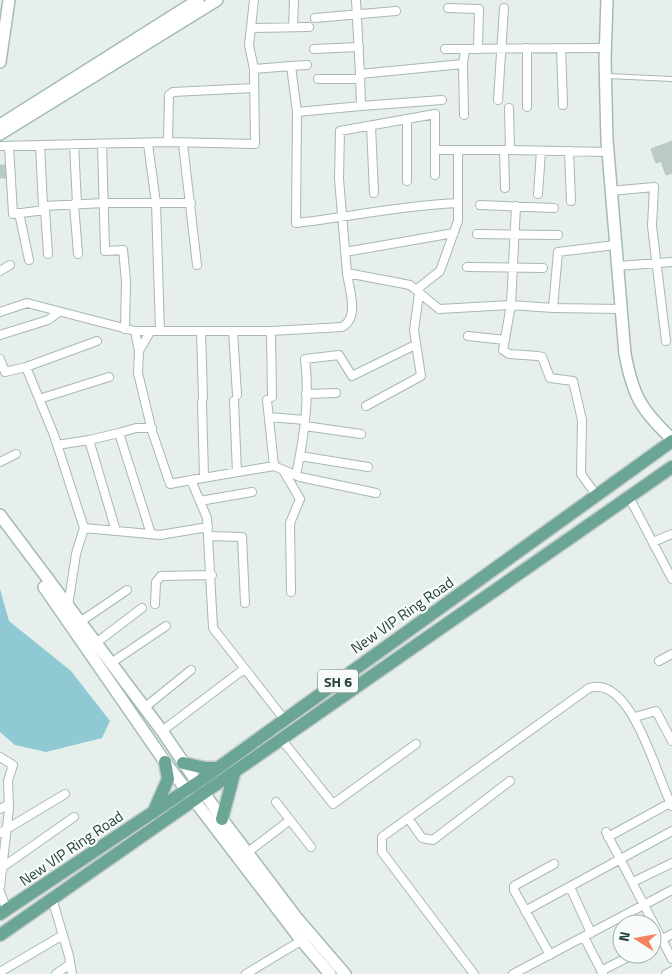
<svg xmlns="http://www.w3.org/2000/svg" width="672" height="974" font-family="'Titillium Web',sans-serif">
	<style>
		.water { fill: #8ec9d4 }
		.building { fill: #bbcac4; stroke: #b8c9c2 }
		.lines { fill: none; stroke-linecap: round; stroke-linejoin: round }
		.lane-casing { stroke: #a8b8b2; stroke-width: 6 }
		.street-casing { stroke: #a8b8b2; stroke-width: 10 }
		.secondary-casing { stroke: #a4bbb3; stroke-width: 14 }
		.primary-casing { stroke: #c2cac8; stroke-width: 15 }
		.lane { stroke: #fff; stroke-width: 4 }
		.street { stroke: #fff; stroke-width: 8 }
		.secondary { stroke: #fff; stroke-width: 11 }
		.primary { stroke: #6aa596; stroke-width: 12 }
		.labels { text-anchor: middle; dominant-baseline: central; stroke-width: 4.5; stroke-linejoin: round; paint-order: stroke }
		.shield { fill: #f7fbf9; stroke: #637a73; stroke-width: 1 }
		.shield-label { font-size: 14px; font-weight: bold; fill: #24423a }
		.street-label { font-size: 15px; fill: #24423a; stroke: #f7fbf9 }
	</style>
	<rect width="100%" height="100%" fill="#e6efeb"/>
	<path class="water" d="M0 589 9 621 71 671 110 721 102 738 46 752 15 745 0 732Z"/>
	<path class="building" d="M672 141V173L666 175 661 161 656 163 651 149Z
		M0 165H6V178H0Z"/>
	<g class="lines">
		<g class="lane-casing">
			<path id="lane" d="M608 76 672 79"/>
		</g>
		<g class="street-casing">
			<path id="street" d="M254 0 249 45 254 69 291 66 297 112 296 223C350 217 403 205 458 203
				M356 0 360 74 463 64
				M448 8 479 9 478 49
				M315 18 396 11
				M293 27 294 0
				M251 28 309 27
				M561 48 563 105
				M314 49 359 47
				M445 49 605 48
				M291 66 307 65
				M360 74 361 106 442 100
				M318 79H360
				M498 100 504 8
				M527 107V48
				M509 108 510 150 608 152
				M297 112 361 106
				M464 115 463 64 465 49
				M407 119V181
				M371 126 374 193
				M168 142 169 95 173 92 254 88
				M74 144 77 204
				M102 144 105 251 123 250 126 281 125 329
				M148 144 156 203 160 331
				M183 144 197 265
				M40 145 43 206 104 203H191
				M0 146 168 142 255 144 254 69
				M9 146 13 214 45 210 43 206
				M435 150H510
				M504 150 505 188
				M569 151 571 201
				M435 175V114L340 131 339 179 347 273 410 285 439 309 511 305 553 308 558 252 615 245
				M610 191 654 187 652 226 666 341
				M538 194 541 151
				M74 204 78 254
				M480 205 554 208
				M516 206 511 305 503 350 509 354 538 356 542 357 550 378 573 381 582 420 581 474 597 496
				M45 210 48 254
				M19 213 29 260
				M477 234 558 235
				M345 252 454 233
				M618 266 672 262
				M467 267 543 268
				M0 271 10 265
				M416 290 440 271 458 221V150
				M553 308 622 309
				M0 312 27 303 135 331 139 351
				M135 331H271L342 327C360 318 349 289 347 273
				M201 331 203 398
				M233 331 237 395
				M271 331 272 397
				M150 332 139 351 138 373 152 431 170 484 191 480 207 518 213 628 284 719
				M0 335 48 320 59 312
				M468 336 505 340
				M0 359 5 372 26 367 54 435 84 528 160 535 208 527
				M26 367 97 341
				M306 394 336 393
				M39 399 109 377
				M267 400 274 466
				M234 401 237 472
				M202 402 204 478
				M366 406 421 376 414 330 419 294
				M269 417 305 420
				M305 426 361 434
				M119 433 136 428H152
				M89 440 119 433 151 534
				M57 445 89 440 116 531
				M300 456 368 467
				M0 462 16 454
				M283 470 300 499 290 523 291 592
				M296 475C304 437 310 398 305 359L339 355 352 376 415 345
				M191 480 274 466 300 477 376 493
				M629 497 672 579
				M200 501 252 492
				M209 536 242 537 245 603
				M653 542 672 534
				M155 604 156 582 161 576 212 575
				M68 606 76 554 84 528
				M80 622 127 590
				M96 643 142 608
				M659 661 672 654
				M111 663 166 626
				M144 708 191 670
				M635 717 656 711 672 741
				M162 731 244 669
				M282 740 333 804 416 744
				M0 757 13 765 8 781 9 809 0 887
				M276 802 311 847
				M0 809 9 804
				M408 818 422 838 433 840 510 781
				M606 832 672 959
				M0 833 65 794
				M608 837 670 803
				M248 852 290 820
				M0 869 74 817
				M633 882 672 863
				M570 887 591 933
				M0 892 7 910
				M52 898 69 956 72 974
				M525 911 672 831
				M584 937 603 974
				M652 945 672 934
				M550 955 514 890V886L554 864
				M601 971 634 954
				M0 972 63 935
				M56 974 70 964
				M246 974 304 939
				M474 974 382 852V837L589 688C632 674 657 779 672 806
				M513 974 672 890
				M666 974 672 971"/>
		</g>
		<g class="secondary-casing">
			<path id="secondary" d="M607 0 605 60 607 140 625 354C633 396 641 410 672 439
				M0 62 9 0
				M0 125 198 0
				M0 134 217 0
				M0 515 162 731 222 819 296 917 345 974
				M44 587 165 762 301 940 330 974"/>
		</g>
		<g class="primary-casing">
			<path id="primary" d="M183 763 205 768H217
				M153 813 168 779 165 762
				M222 819 234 774
				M0 914 197 783 672 441
				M0 935 672 467"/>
		</g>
		<use href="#lane" class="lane"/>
		<use href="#street" class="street"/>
		<use href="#secondary" class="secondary"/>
		<use href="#primary" class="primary"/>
	</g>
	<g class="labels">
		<rect class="shield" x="318" y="669.5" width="40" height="23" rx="4"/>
		<g class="shield-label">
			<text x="338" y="681">SH 6</text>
		</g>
		<g class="street-label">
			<text transform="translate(402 615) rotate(-35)">New VIP Ring Road</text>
			<text transform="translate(71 848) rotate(-34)">New VIP Ring Road</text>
		</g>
	</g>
	<g transform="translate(637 939) rotate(281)"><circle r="24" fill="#f7fbf9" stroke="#a3b1ad"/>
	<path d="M0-4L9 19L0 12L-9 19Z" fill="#f4845f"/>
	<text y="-8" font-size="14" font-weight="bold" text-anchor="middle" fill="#24423a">N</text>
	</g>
</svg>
